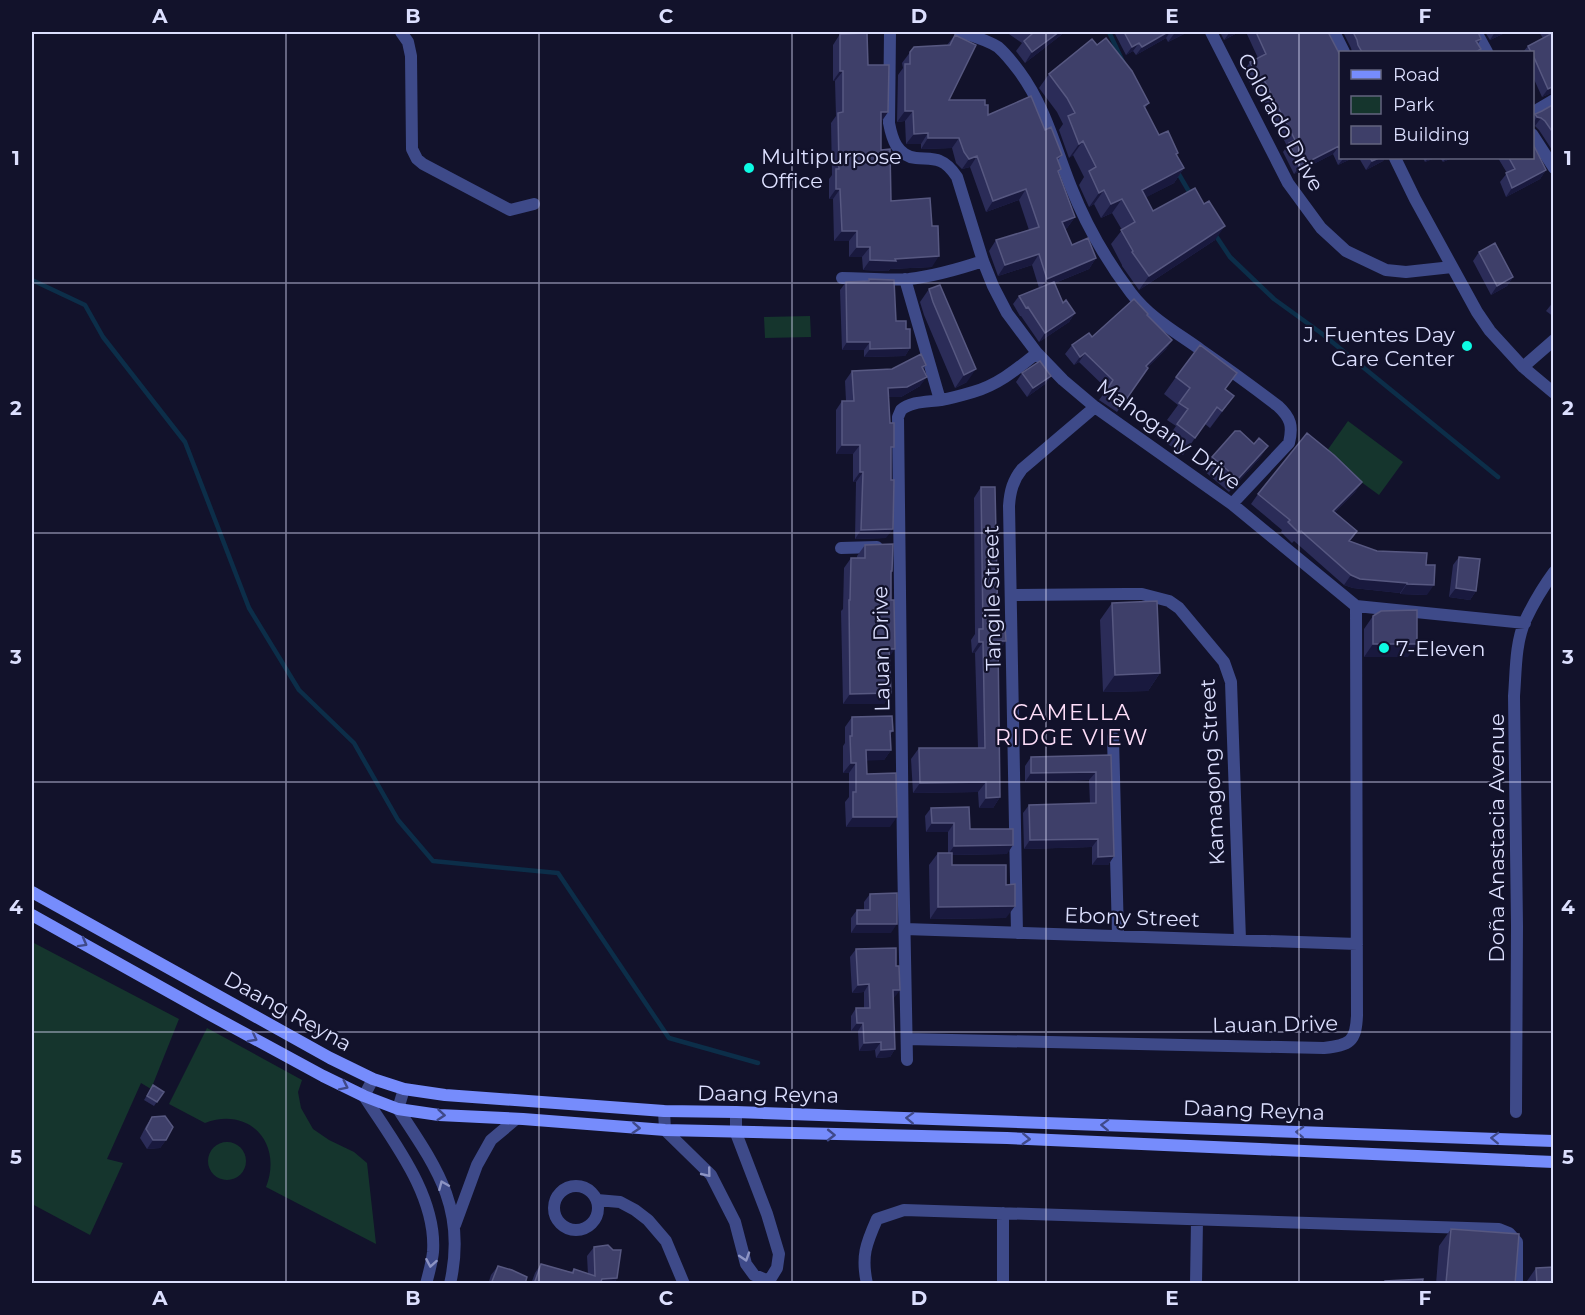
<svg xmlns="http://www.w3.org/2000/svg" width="1585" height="1315" font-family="Montserrat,sans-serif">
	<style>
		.green { fill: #15352d }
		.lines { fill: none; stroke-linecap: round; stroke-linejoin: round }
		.stream { stroke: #0c2e49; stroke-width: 4.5 }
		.minor { stroke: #3e4a89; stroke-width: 12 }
		.tertiary { stroke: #3e4a89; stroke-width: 12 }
		.secondary { stroke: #768cfc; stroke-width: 12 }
		.wall { fill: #2b2c58 }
		.shaded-wall { fill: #19193e }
		.building { fill: #3e3f69; stroke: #575881; stroke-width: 1.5 }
		.oneway { stroke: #3f4989 }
		.oneway2 { stroke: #8d94c4 }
		.grid { fill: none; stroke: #dcdffe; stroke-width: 1.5; stroke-opacity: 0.55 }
		.poi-dot { fill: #0dfae3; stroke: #12122b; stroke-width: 2 }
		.labels { text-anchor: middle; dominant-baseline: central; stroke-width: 4.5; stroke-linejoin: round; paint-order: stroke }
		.street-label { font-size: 21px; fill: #dcdffe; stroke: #12122b }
		.poi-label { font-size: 21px; fill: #dcdffe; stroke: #12122b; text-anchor: start }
		.neighbourhood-label { font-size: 22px; letter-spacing: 1.5px; fill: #fedef9; stroke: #12122b }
		.neatline { fill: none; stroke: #dcdffe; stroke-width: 2 }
		.grid-label { font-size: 20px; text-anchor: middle; font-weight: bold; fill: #dcdffe }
	</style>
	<rect width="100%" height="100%" fill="#12122b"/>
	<path class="green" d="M810 316 811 337 765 338 764 317Z
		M1348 421 1403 462 1379 495 1324 455Z
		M32 942 179 1019 151 1089 141 1083 107 1159 123 1163 90 1235 32 1204Z
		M207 1028 302 1080 298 1092 301 1108 313 1129 329 1140 354 1152 367 1163 376 1244 266 1187C283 1144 250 1106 205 1123L169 1104Z
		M208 1161a19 19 0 1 1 38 0a19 19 0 1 1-38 0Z"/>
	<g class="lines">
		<path class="stream" d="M1109 32 1123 62
			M1177 171 1191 195
			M1214 233 1230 257 1274 299 1321 333 1498 477
			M32 280 85 305 103 337 185 442 249 608 299 690 354 743 398 820 433 861 558 873 669 1038 758 1063"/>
		<path class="minor" d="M401 32 408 42 411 56 412 149 417 159 423 164 510 210 534 204
			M890 32 889 123C892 139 897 156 916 158 924 159 933 158 940 161 948 164 953 171 957 177L983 261 993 286 1007 313 1037 353 1063 380 1095 407 1232 504 1356 606 1525 623
			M960 32C973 36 987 40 998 47 1006 54 1013 63 1019 71 1045 106 1055 147 1071 187 1086 225 1106 260 1131 293 1150 318 1176 332 1201 350 1227 368 1253 387 1278 406 1291 418 1293 426 1289 443L1232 504
			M1211 32 1288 183 1321 228 1346 251 1386 270 1406 272 1452 267
			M1334 32 1344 52
			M1476 32 1487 52
			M1532 113 1554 100
			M1532 134 1554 168
			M1395 158 1415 199 1477 312 1490 331 1523 367 1554 393
			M842 278C864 278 887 281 909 279 935 276 959 269 983 261
			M905 279 940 400
			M1523 367 1554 340
			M841 548 877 547
			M1012 595 1126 594H1142L1169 601 1179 608 1224 662 1231 682 1240 940
			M1113 737 1118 936
			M905 929 1357 944
			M1017 933 1009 506C1010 491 1013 480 1022 469L1095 407
			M907 1039 1324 1048C1350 1045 1356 1042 1357 1015L1356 606
			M907 1060 903 854 898 417 901 410C911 401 928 402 941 400 952 398 963 395 973 392 998 385 1017 369 1037 353
			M664 1111 665 1130 711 1175 735 1222 746 1264 754 1275 769 1281
			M736 1112V1133L767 1214 779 1254 777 1268 769 1281 770 1284
			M1516 1112 1517 926 1514 696C1516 672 1515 644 1525 621 1533 604 1543 587 1554 572
			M554 1208a22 22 0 1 1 44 0a22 22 0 1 1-44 0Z
			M597 1200 620 1202 635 1210 648 1220 666 1241 684 1284
			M867 1284C861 1256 866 1244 877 1219L904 1210 1499 1229 1509 1233 1517 1242V1284
			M1003 1284V1213
			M1196 1284 1197 1220"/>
		<path class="tertiary" d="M373 1079 364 1096C393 1141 437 1196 433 1252 432 1262 429 1273 426 1284
			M404 1089 398 1109C437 1168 467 1209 450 1284
			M455 1225 477 1165 491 1140 516 1119"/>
		<path class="secondary" d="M32 892 330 1058 373 1079 404 1089 445 1095 664 1111 736 1112 1554 1141
			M32 915 207 1013 323 1076 364 1096 398 1109 439 1115 523 1119 665 1130 1007 1138 1554 1162"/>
	</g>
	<path class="wall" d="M1006 32H1065L1025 63 1016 51 1022 43Z
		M1114 32H1188L1168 42 1166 38 1136 55 1133 51 1126 55Z
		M1220 32H1239L1224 40Z
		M1246 32H1328L1341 57V158H1353L1338 165 1333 154 1294 174 1283 152 1287 146 1257 87 1253 89 1244 71 1250 62 1258 58Z
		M1343 32H1478L1481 39 1478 44 1481 49 1479 52H1352L1351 48Z
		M1485 32H1507L1490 40Z
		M1539 32H1554V92L1542 97 1533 77V52H1523L1528 46 1543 38Z
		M840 34 868 65 888 112 881 122V150L891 201 932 267 890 269 888 271 863 270 862 257H849V241H834L833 199H829V179L832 175 831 123 836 116 835 81H833V45Z
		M955 35 949 100 985 105 988 115 1045 130 1062 155 1058 160 1059 174 1075 217 1067 228 1065 229 1072 245 1096 258 1089 269 1055 283 1063 303 1075 313 1069 322 1039 342 1021 316H1020L1013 304 1019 296 1039 288 1032 265 998 276 989 251 996 240 1029 230 1019 200 986 212 970 167 962 169 956 163 952 148 921 149V144H906L905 121 897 122 898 75 903 68 902 63 914 47 947 45Z
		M1097 45 1149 103 1145 108 1159 135 1178 153 1177 155 1184 168 1174 183 1146 197 1153 211 1215 240 1139 290 1122 266V265L1111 244 1122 230 1112 213 1101 218 1094 204 1089 207 1079 185 1084 177 1073 155 1069 158 1059 130 1063 124 1057 112 1039 88 1049 74Z
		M1554 104V153L1539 130 1535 126H1533V117L1535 114 1542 111Z
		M1359 158H1385L1383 161 1366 170Z
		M1423 158H1435L1425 162Z
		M1440 158H1452L1443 162Z
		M1498 158H1533L1546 170 1540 179 1506 197 1500 182 1507 173Z
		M1479 252 1513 277 1507 286 1491 295 1473 261Z
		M869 279 896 321 906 329 910 348 905 356 864 357V350H842L840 290 846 282 868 281Z
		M929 289 967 382 955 388 924 315 920 302Z
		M1554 301V317L1546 311Z
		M1147 316 1172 340 1166 349 1148 367V368L1117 412 1099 400 1107 389 1079 362 1074 365 1065 354 1072 345Z
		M926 365 923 369 920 386 901 397H889L891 451 886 538 855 539 856 482H853V454H836V410L842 401H846L845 381 852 371 892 369Z
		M1022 373 1051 376 1045 384 1027 397 1016 382Z
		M1176 377 1225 389 1234 396 1210 428 1205 424 1183 455 1165 442 1176 426 1167 420 1178 405 1164 394Z
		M1254 444 1268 446 1259 459 1229 492 1203 470 1212 457Z
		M1362 482 1355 492 1335 512 1357 531 1350 541 1377 551 1426 565 1427 595 1400 594V593L1353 588 1344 585 1294 541 1292 543 1281 532 1282 530 1251 504 1258 494Z
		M981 487 998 652 1000 797 993 808H979L978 792 913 793 911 759 919 748H978L975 653H972L971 640 975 634 974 498Z
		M865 545 892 571 891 574 890 657 891 693 884 704H843L841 611 843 609 844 568 851 558H857V556Z
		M1459 557 1476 591 1470 600 1449 597 1453 565Z
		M1112 603 1160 673 1148 691 1103 692 1100 620Z
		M1373 616 1408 657H1364V629Z
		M852 717 893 731 890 734 891 750 884 760H867V774L890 827H846L845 802 849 797V773H843V746L845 743V727Z
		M1111 755 1114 856 1108 865H1092V847L1024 849 1023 813 1029 805 1090 804 1089 780 1025 782V766L1031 757Z
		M931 808 970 829 1007 854 952 855V865L1006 918 930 919 929 865 938 853H948V832H926L925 816Z
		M870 894 891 933H851V918L857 910H864V902Z
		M856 949 896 966 900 990 893 998 895 1049 890 1057 876 1058 875 1050 859 1051 858 1031H851V1016L856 1008H864V992L852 993 850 957Z
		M153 1085 164 1092 154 1106 144 1100Z
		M152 1117 166 1140 160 1148 147 1149 140 1138 146 1126Z
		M1451 1229 1515 1284H1436L1439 1246Z
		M594 1247 617 1278 614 1284H531L535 1273 541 1264 571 1272 574 1269 588 1274 587 1256Z
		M498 1266 525 1284H488L491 1275Z
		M1536 1268 1554 1284H1528L1527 1281Z"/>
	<path class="shaded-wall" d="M1059 32H1065L1025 63 1032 52Z
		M1168 32H1170L1166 38 1136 55 1142 47Z
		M1179 32H1188L1168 42 1174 34Z
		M1230 32H1239L1224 40Z
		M1495 32H1507L1490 40Z
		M1139 43 1133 51 1126 55 1132 47Z
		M840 71H843L835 81H833Z
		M1263 78 1257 87 1253 89 1259 80Z
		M1554 86V92L1542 97 1548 89Z
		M905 111H913L905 121 897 122Z
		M881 112H888L881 122Z
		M1537 117 1541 118 1535 126H1533V123Z
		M928 133 921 144H906L914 134Z
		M928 138H959L952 148 921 149Z
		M1083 141 1073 155 1069 158 1079 144Z
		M1339 146 1333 154 1294 174 1300 166Z
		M977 156 970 167 962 169 969 159Z
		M1344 158H1353L1338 165Z
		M1379 158H1385L1383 161 1366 170 1372 161Z
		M1428 158H1435L1425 162Z
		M1446 158H1452L1443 162Z
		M1184 168 1174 183 1133 204 1142 190Z
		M1546 170 1540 179 1506 197 1512 188Z
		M836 189H840L833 199H829Z
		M1026 189 1019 200 986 212 993 201Z
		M1104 190 1094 204 1089 207 1099 193Z
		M1122 199 1112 213 1101 218 1111 204Z
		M1075 217 1067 228 1055 233 1062 222Z
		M1225 226 1215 240 1139 290 1149 276Z
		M842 231H857L849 241H834Z
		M857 247H870L862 257H849Z
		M1039 254 1032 265 998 276 1005 265Z
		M939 256 932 267 890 269 888 271 863 270 870 260Z
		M1096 258 1089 269 1040 289 1047 279Z
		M1513 277 1507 286 1491 295 1497 286Z
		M1075 313 1069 322 1039 342 1045 333Z
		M1172 340 1166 349 1140 375 1146 366Z
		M847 342H870L864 350H842Z
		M910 348 905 356 864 357 870 349Z
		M1085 353 1079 362 1074 365 1080 357Z
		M976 369 967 382 955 388 964 375Z
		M1051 376 1045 384 1027 397 1033 388Z
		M927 377 920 386 901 397H881L888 388Z
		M842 445H860L853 454H836Z
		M1268 446 1259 459 1229 492 1238 479Z
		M860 472H863L856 482H853Z
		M1362 482 1355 492 1326 521 1333 511Z
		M893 529 886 538 855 539 861 530Z
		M1351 575 1407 583 1400 593 1353 588 1344 585Z
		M1407 584 1434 585 1427 595 1400 594Z
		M1456 588 1476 591 1470 600 1449 597Z
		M998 641H1006L998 652Z
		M979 642H983L975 653H972Z
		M1373 644H1417L1408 657H1364Z
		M889 649H895L887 660Z
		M1160 673 1148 691 1103 692 1115 675Z
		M891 693 884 704H843L850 694Z
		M866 750H891L884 760 859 761Z
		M851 763H856L849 773H843Z
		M1096 772 1089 780 1025 782 1031 773Z
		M986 782 978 792 913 793 920 783Z
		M1000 797 993 808H979L986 798Z
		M853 817H897L890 827H846Z
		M932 823H954L948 832H926Z
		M1098 839 1092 847 1024 849 1030 840Z
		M1013 845 1007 854 948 855 954 846Z
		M1114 856 1108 865H1092L1098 857Z
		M1015 906 1006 918 930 919 938 907Z
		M857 924H897L891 933H851Z
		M869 984 864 992 852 993 858 985Z
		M893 990H900L894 998H887Z
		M857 1023H863L858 1031H851Z
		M881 1042 875 1050 859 1051 864 1043Z
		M895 1049 890 1057 876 1058 881 1050Z
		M153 1140H166L160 1148 147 1149Z
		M617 1278 614 1284H598L602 1279Z"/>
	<path class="building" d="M1028 32H1059L1032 52 1024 41 1032 34Z
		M1124 32H1168L1142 47 1139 43 1132 47Z
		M1256 32H1328L1341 57V149L1339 146 1300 166 1289 143 1295 140 1263 78 1259 80 1250 62 1266 54Z
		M1353 32H1478L1481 39 1476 41 1481 49 1476 52H1362L1358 45 1357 40Z
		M1550 32H1554V86L1548 89 1533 55V52H1531L1528 46 1551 34Z
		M867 33 868 65H889L888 112H881V150L890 149 891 201 930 198 932 226H938L939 256 895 259 896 261 870 260V247H857V231H842L840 189H836V169H839L838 113 843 112V71H840V34Z
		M955 35 976 45 949 100H985V105H988V115L1031 96 1045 130 1051 127 1062 155 1057 158 1061 169 1058 171 1075 217 1062 222 1072 245 1088 238 1096 258 1047 279 1039 254 1005 265 996 240 1039 227 1026 189 993 201 977 156 969 159 964 152 959 138H928V133L914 134 913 111H905V64H910V52L914 47 950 45Z
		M1106 38 1132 71 1149 103 1144 106 1159 135 1168 131 1178 153 1176 154 1184 168 1142 190 1153 211 1195 188 1204 204 1209 201 1225 226 1149 276 1132 252 1133 251 1121 230 1135 222 1122 199 1111 204 1104 190 1099 193 1089 171 1096 167 1083 141 1079 144 1068 116 1075 113 1067 98 1049 74 1092 39 1097 45Z
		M1554 104V134L1545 121 1541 118 1537 117 1535 114 1542 111Z
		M1533 144 1546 170 1512 188 1506 173 1515 169 1509 158H1533Z
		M1370 158H1379L1372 161Z
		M1495 243 1513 277 1497 286 1479 252Z
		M869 279 894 280 896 321H906V329H910V348L870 349V342H847L846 282 869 281Z
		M1054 282 1063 303 1066 300 1075 313 1045 333 1028 307 1026 308 1019 296Z
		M940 285 976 369 964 375 933 302 929 289Z
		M1134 299 1148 314 1147 315 1172 340 1146 366 1148 368 1123 404 1106 391 1113 380 1085 353 1080 357 1072 345 1089 333 1092 337Z
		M1200 345 1237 373 1225 389 1234 396 1222 411 1217 407 1195 438 1177 424 1188 409 1179 403 1190 388 1176 377Z
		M921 354 926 365 922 367 927 377 907 387 888 388 890 423H894V447H891V480H894L893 529 861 530 863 472H860V445H842V401H854L852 371 892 369Z
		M1040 361 1051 376 1033 388 1022 373Z
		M1235 431H1240L1254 444 1259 438 1268 446 1238 479 1212 457Z
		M1307 433 1334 455 1362 482 1333 511 1357 531 1349 541 1377 551 1427 553 1426 565H1435L1434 585 1407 584V583L1360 579 1351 575 1301 531 1299 533 1288 522 1290 520 1258 494Z
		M981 487H995L998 628H1005L1006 641H998L1000 797 986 798V782L920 783 919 748H985L983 642H979V629H983Z
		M893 544 892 571H891V600H894L895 649H889L891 693 850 694 849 600H850L851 558H865V545Z
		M1459 557 1480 559 1476 591 1456 588Z
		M1157 601 1160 673 1115 675 1112 603Z
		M1417 610V644H1373V616L1381 611Z
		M892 716 893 731H890L891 750H866L867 774 896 773 897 817H853V792H856V763H851L850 736H852V717Z
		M1111 755 1114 856 1098 857V839L1030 840 1029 805 1096 803V772L1031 773V757Z
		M969 807 970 829H1013V845L954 846V823H932L931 808Z
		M938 853H952V865H1006V885L1015 884V906L938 907Z
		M897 893V924H857V910H870V894Z
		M896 948V966H899L900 990H893L895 1049 881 1050V1042L864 1043 863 1023H857L856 1008H870L869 984 858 985 856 949Z
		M153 1085 164 1092 157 1102 147 1096Z
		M165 1116 173 1127 166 1140H153L146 1129 152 1117Z
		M1451 1229 1519 1234 1515 1284 1446 1283Z
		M608 1245 613 1250H621L617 1278 602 1279 600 1284H534L541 1264 573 1273 574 1269 595 1276 594 1247Z
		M498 1266 512 1270 527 1277 525 1284H491Z
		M1554 1267V1284H1537L1536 1268Z
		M1423 1279 1422 1284H1385V1281Z"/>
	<defs><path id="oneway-chevron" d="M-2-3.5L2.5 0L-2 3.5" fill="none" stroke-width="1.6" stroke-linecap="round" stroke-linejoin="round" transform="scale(1.5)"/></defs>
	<g class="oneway">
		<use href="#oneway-chevron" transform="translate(83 943) rotate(29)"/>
		<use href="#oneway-chevron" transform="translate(253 1038) rotate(28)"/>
		<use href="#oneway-chevron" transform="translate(344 1086) rotate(26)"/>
		<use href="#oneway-chevron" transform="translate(441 1115) rotate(5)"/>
		<use href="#oneway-chevron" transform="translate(910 1118) rotate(-178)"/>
		<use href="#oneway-chevron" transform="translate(1105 1125) rotate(-178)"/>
		<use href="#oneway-chevron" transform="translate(636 1128) rotate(4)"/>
		<use href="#oneway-chevron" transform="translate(1300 1132) rotate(-178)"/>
		<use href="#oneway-chevron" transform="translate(831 1135) rotate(1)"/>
		<use href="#oneway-chevron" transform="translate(1495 1138) rotate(-178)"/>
		<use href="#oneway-chevron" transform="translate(1026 1139) rotate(3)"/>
	</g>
	<g class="oneway2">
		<use href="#oneway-chevron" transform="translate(707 1173) rotate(51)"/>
		<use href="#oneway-chevron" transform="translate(443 1185) rotate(-113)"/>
		<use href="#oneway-chevron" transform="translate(745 1257) rotate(72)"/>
		<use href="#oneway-chevron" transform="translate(431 1263) rotate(100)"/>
	</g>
	<path class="grid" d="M286 32V1284M539 32V1284M792 32V1284M1046 32V1284M1299 32V1284M32 283H1554M32 533H1554M32 782H1554M32 1032H1554"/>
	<g class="poi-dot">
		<circle cx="749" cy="168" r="6"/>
		<circle cx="1467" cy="346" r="6"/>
		<circle cx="1384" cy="648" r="6"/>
	</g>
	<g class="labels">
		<g class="street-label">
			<text transform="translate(1281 122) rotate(61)">Colorado Drive</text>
			<text transform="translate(1169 434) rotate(36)">Mahogany Drive</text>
			<text transform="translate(992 598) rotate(-91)">Tangile Street</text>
			<text transform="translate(881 649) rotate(-91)">Lauan Drive</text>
			<text transform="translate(1212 772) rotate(-93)">Kamagong Street</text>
			<text transform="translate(1496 838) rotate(-90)">Doña Anastacia Avenue</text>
			<text transform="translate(1132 917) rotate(2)">Ebony Street</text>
			<text transform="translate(288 1011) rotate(29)">Daang Reyna</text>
			<text transform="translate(1275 1024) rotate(-1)">Lauan Drive</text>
			<text transform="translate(768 1094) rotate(1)">Daang Reyna</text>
			<text transform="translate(1254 1110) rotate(2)">Daang Reyna</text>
		</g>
		<g class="poi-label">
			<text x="761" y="156">Multipurpose<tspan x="761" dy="24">Office</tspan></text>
			<text x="1455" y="334" text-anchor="end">J. Fuentes Day<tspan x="1455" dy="24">Care Center</tspan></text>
			<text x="1396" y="648">7-Eleven</text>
		</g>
		<g class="neighbourhood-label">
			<text x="1072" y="712">CAMELLA<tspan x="1072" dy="25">RIDGE VIEW</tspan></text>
		</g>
	</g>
	<rect width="1585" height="1315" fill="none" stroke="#12122b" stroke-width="66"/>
	<rect x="1339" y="51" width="195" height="108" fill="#12122b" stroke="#63647f" stroke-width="1.5"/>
	<rect x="1351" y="70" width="30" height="9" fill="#768cfc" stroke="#63647f" stroke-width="1.5"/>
	<text x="1393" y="81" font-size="18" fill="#dcdffe">Road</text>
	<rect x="1351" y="96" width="30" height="18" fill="#15352d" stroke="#63647f" stroke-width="1.5"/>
	<text x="1393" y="111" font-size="18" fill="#dcdffe">Park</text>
	<rect x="1351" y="126" width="30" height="18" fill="#3e3f69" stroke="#63647f" stroke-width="1.5"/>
	<text x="1393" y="141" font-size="18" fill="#dcdffe">Building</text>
	<rect x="33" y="33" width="1519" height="1249" class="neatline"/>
	<g class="grid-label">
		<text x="160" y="23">A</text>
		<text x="413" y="23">B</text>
		<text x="666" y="23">C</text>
		<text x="919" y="23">D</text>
		<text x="1172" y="23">E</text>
		<text x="1425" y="23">F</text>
		<text x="16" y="165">1</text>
		<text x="1568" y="165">1</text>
		<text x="16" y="415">2</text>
		<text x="1568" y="415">2</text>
		<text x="16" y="664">3</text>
		<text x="1568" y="664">3</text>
		<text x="16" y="914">4</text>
		<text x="1568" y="914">4</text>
		<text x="16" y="1164">5</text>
		<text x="1568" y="1164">5</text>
		<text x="160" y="1305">A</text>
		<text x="413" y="1305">B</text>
		<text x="666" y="1305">C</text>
		<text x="919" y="1305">D</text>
		<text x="1172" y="1305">E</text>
		<text x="1425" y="1305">F</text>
	</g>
</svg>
